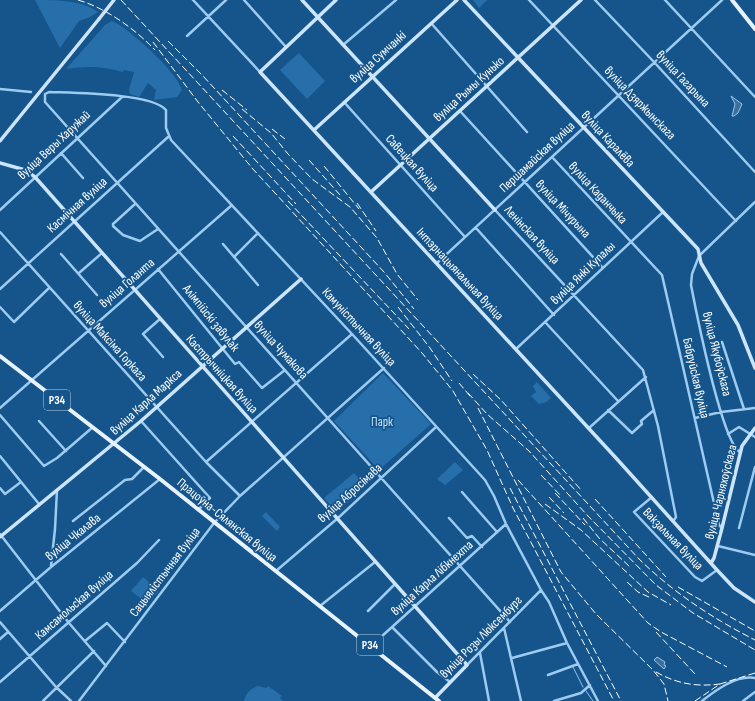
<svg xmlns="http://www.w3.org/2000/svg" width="755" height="701" font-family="'Sofia Sans Condensed',sans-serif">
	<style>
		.green { fill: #276fab }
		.water { fill: #3f6e96; stroke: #90c8f3 }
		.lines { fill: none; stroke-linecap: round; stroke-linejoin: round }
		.stream { stroke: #90c8f3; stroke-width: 1 }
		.street { stroke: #9ecbf0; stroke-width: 2.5 }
		.secondary { stroke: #cce5fb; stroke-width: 3.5 }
		.primary { stroke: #e7f3ff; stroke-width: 4 }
		.rail { stroke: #fff; stroke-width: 1; stroke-dasharray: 7 3; stroke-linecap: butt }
		.secondary-bridge { stroke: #cce5fb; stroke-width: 3.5 }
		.labels { text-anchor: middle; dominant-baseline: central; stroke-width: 3.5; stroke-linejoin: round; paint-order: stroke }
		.shield { fill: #15558c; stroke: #b9ccdc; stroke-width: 1 }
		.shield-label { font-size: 12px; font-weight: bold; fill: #fff }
		.street-label { font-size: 13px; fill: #fff; stroke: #15558c }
		.park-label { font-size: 13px; fill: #c5e3fb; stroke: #15558c }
	</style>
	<rect width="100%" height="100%" fill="#15558c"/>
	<path class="green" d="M35 0C55 0 83 0 98 12L90 17 79 21 60 48Z
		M473 0H487L479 8Z
		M112 21C129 28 178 73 182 90L177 97 154 100 156 90 148 83 139 97 130 94 129 90 134 72 124 70 123 72C103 66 86 66 66 69L105 25Z
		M299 53 325 81 307 99 280 70Z
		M383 373 431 424 379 470 334 421Z
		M537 382 551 398 546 402 539 404 531 396 536 392 533 386Z
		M455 462 463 470 445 485 437 479Z
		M354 473 366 486 337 512 324 498Z
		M266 512 280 527 277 531 262 516Z
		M143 577 159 591 148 604 131 591Z
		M257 686 266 688 268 686 282 696 280 698 283 701H244C246 693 250 690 257 686Z"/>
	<path class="water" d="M731 96 742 104 738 113 734 116H732L735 104Z
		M657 657 665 662 664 665 666 666 664 669 654 660Z"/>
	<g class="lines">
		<path class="stream" d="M573 667 583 687
			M586 691 593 701"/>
		<path class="street" d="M193 0 260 72
			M244 0 286 47
			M529 0 736 221
			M595 0 654 62 755 172
			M665 0 755 97
			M431 23 527 132
			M187 36 226 0
			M343 45 396 0
			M0 89 31 92
			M344 102 465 237
			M460 111 603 268
			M61 153 83 178
			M552 157 662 275 719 525 722 528
			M135 204 113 224V226L123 235 140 241 158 229
			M0 210 122 97
			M495 210 643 370 658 426 676 517 674 520
			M476 228 554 315
			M0 232 206 462 240 496
			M223 244 258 285
			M61 254 97 295
			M234 257 258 233
			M437 263 722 0
			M158 269 235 364 239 362 262 388 285 370
			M79 273 102 253
			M0 289 168 137
			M0 307 14 322 49 288
			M160 319 143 334 163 357
			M545 322 618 401
			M722 342 744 409
			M516 349 663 212
			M0 408 232 205
			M608 410 632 433 642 424 641 421 654 410
			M0 415 44 466 57 458 93 427
			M695 418 721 412 755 408
			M39 421 66 451
			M141 421 210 498 198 510
			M589 428 646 377
			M728 434 739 427 755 437
			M740 452C722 443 696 311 691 285L692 274 699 256 755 202
			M0 456 39 504
			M206 462 352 334
			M0 488 5 494 21 482
			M462 492 497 532
			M652 497 634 512 695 577 702 581 717 570
			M449 518 467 538 472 536 482 547
			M73 521 125 480 132 479 144 467
			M739 528 755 467
			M0 534 69 623 106 666
			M718 546 755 555
			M51 566 55 529 57 490
			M276 571 338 518 436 427
			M320 606 375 562
			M0 611 51 567 160 479
			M368 611 395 584
			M0 622 56 687 71 701
			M510 622 45 102V94L49 92C74 93 151 93 166 110V128L171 140 352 334 485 480 494 496 506 524 541 590 549 602 567 643 598 701
			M392 627 437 672 450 682
			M504 628 521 701
			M0 639 8 632
			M85 641 107 623 125 642
			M371 646 506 524
			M480 653 489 701
			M512 658 567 643
			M467 665 541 590
			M548 675 578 664
			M0 682 137 563 159 540
			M43 701 94 651
			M79 701 214 523 240 496 384 368
			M554 701 581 693 590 685
			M702 701C716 690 736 675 755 678
			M743 701 755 692"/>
		<path class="secondary" d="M302 0 495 210
			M336 0 260 72 616 458 717 570 734 588 755 602
			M464 0 698 249 701 263 738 325 755 368
			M314 130 457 0
			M0 141 99 19
			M0 163 25 170 35 177 467 665 435 698
			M371 192 581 0
			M0 537 141 421 301 279
			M711 563 714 558 722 528 742 446 755 428"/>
		<path class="primary" d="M732 0 755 29
			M0 356 160 479 439 701"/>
		<path class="rail" d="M78 0C106 8 135 29 155 50
			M121 0 639 559C674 593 712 618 755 640
			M168 41 203 76 384 272 414 309
			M153 42 198 102 252 168 422 353 453 391 487 450 513 508 614 701
			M222 90 247 110
			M242 109 271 133 288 154 312 179 350 207 377 238 397 274 418 300
			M272 129 285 139
			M233 136 296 204
			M309 160 340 195
			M324 166 359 209
			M288 201 409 329
			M357 203 376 231
			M398 307 430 348 452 381
			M473 374 501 400 582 491
			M459 383 470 396
			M468 393 487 414 529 451 587 515 656 585 693 613 755 650
			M478 408 561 572 596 614 653 670 664 684 668 701
			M541 475 561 496
			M518 480 648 623 661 632 727 667
			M510 488 621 701
			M555 493 585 525
			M549 497 564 513
			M595 499 666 577
			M545 504 581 530 648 592 671 605
			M583 518 599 538 630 567
			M627 582 638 592 651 598
			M678 587 755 631
			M656 632 695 674
			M656 672C677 684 697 687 720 684
			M695 701 720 684 755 673"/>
		<path class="secondary-bridge" d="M99 19 114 0"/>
	</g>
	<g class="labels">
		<g class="shield">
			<rect x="44" y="390" width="26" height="20" rx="3"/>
			<rect x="357" y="635" width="26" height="20" rx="3"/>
		</g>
		<g class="shield-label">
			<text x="57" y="400">Р34</text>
			<text x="370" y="645">Р34</text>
		</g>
		<g class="street-label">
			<text transform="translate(378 57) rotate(-42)">вуліца Сумчанкі</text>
			<text transform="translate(683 79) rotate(47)">вуліца Гагарына</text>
			<text transform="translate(469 89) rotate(-42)">вуліца Рымы Кунько</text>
			<text transform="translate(640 103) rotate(46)">вуліца Дзяржынскага</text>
			<text transform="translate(608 139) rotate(47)">вуліца Каралёва</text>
			<text transform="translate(54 145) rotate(-43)">вуліца Веры Харужай</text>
			<text transform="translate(537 157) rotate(-43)">Першамайская вуліца</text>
			<text transform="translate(412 163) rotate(48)">Савецкая вуліца</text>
			<text transform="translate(598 193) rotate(47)">вуліца Каданчыка</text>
			<text transform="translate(77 205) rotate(-42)">Касмічная вуліца</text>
			<text transform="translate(563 209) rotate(47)">вуліца Мічурына</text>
			<text transform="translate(532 235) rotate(47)">Ленінская вуліца</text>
			<text transform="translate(583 273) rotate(-44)">вуліца Янкі Купалы</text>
			<text transform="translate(460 274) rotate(47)">Інтэрнацыянальная вуліца</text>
			<text transform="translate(127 283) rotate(-41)">вуліца Голанта</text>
			<text transform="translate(211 318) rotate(51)">Алімпійскі завулак</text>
			<text transform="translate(359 327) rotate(47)">Камуністычная вуліца</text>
			<text transform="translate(110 341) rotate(48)">вуліца Максіма Горкага</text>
			<text transform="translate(281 350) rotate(48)">вуліца Чумакова</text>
			<text transform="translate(717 354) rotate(76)">вуліца Якубоўскага</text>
			<text transform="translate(222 374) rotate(48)">Кастрычніцкая вуліца</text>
			<text transform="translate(696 378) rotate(77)">Бабруйская вуліца</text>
			<text transform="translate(146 402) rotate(-42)">вуліца Карла Маркса</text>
			<text transform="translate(721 492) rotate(-76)">вуліца Чарняхоўскага</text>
			<text transform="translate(350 493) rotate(-42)">вуліца Абросімава</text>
			<text transform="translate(227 520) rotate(39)">Працоўна-Сялянская вуліца</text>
			<text transform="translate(73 537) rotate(-39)">вуліца Чкалава</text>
			<text transform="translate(673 539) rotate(46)">Вакзальная вуліца</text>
			<text transform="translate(165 572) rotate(-53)">Сацыялістычная вуліца</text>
			<text transform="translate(432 578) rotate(-42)">вуліца Карла Лібкнехта</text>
			<text transform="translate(74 605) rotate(-41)">Камсамольская вуліца</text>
			<text transform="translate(481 637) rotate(-45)">вуліца Розы Люксембург</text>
		</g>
		<g class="park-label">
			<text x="382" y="422">Парк</text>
		</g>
	</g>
</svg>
